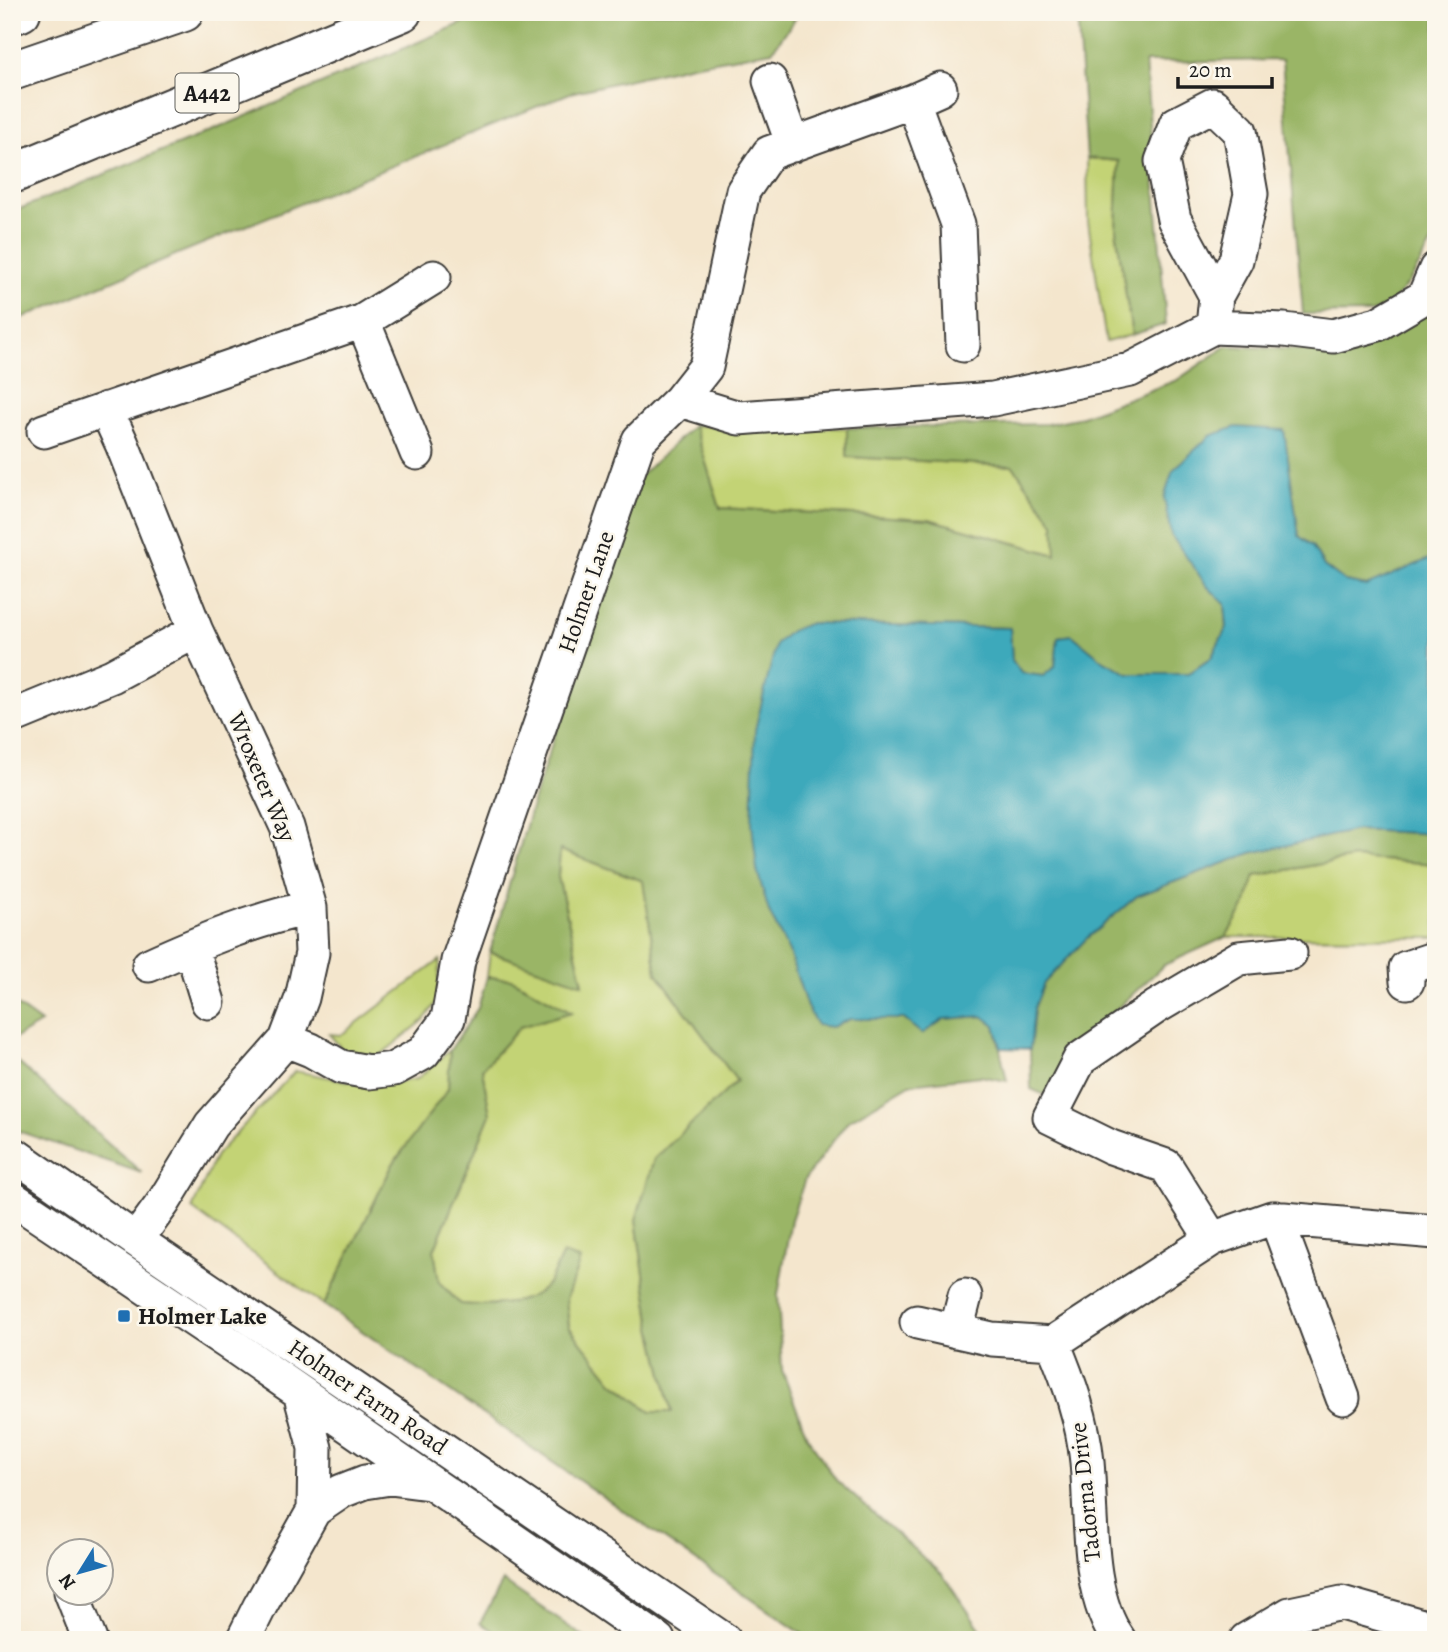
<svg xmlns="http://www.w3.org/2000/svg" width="1448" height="1652" font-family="Alegreya,serif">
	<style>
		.green { fill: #c3d375; stroke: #707848; stroke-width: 2 }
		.forest { fill: #9ab566; stroke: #5b6841; stroke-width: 2 }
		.water { fill: #3ca9bb; stroke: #2c626c; stroke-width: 2 }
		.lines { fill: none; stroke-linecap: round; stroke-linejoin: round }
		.minor-casing { stroke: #3c3a37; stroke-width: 37 }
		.highway-casing { stroke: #3c3a37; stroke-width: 42 }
		.minor { stroke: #fff; stroke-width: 33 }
		.highway { stroke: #fff; stroke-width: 38 }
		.poi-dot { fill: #1f6fb2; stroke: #fbf7ec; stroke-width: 2.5 }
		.labels { text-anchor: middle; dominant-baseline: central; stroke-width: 5; stroke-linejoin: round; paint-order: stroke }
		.shield { fill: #fbf7ec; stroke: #5f5e5a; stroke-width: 2 }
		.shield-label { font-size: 23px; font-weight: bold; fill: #1c1c1c }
		.street-label { font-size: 24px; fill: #1c1c1c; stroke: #fbf7ec }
		.poi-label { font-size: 24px; font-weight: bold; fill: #1c1c1c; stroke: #fbf7ec; text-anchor: start }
	</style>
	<rect width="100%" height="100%" fill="#fbf7ec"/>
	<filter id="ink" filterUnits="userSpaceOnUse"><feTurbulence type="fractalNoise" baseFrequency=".0143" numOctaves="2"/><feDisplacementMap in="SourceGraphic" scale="14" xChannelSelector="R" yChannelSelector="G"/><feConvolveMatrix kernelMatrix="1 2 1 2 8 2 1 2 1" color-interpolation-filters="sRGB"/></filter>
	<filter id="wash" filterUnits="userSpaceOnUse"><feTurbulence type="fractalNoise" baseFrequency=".00686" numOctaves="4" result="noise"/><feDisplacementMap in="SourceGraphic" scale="28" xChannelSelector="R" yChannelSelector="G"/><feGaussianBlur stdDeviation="1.57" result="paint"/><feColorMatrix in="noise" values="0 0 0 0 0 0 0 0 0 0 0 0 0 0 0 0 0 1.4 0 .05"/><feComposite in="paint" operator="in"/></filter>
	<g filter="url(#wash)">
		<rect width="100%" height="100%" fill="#f4e6cd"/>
		<path class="green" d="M1087 158 1119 161 1116 229 1132 335 1106 342 1088 221Z
			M694 425 739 428H847L848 457 1013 466 1054 523 1057 555 929 519 720 508Z
			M560 850 644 881 657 973 737 1081 654 1159 636 1220 652 1327 672 1413 651 1412 613 1382 569 1327 566 1299 579 1260 563 1254C558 1263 554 1274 548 1283 531 1307 486 1306 460 1304L439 1282 434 1250 490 1115 482 1069 520 1027 512 979 487 977 490 952 583 983 558 877Z
			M1354 858 1436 864V938L1226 937 1255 876Z
			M440 960 438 1000 424 1020 373 1061 346 1054 329 1034 341 1035Z
			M450 1050 448 1089 393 1164 324 1305 192 1209 216 1155 295 1071 374 1086 417 1079Z"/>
		<path class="forest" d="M488 12H800L772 51 692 65 570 93 12 322V212L216 129Z
			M1077 12H1436V235L1413 276 1395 300 1372 313 1303 314 1282 60 1145 62 1166 324 1132 335 1116 229 1119 161 1087 158Z
			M1436 294V556L1367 586 1345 582 1324 566 1312 546 1299 536 1284 431 1207 586 1225 604 1227 627 1211 658 1188 674H1129L1104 661 1072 635 1058 637 1055 667 1043 676 1021 673 1012 660 1010 628 810 623 769 912 789 952 807 1007 832 1027 850 1019H904L922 1033 944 1019 984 1016 995 1025 1007 1081 980 1076 910 1084 848 1121 805 1179 791 1220 778 1295 782 1370 807 1436 836 1480 943 1575 988 1640H811L324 1305 393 1164 448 1089 450 1050 478 1008 487 977 512 979 572 1012 520 1027 482 1069 490 1115 434 1250 439 1282 460 1304C486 1306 531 1307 548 1283 554 1274 558 1263 563 1254L580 1260 566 1299 569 1327 613 1382 651 1412H672L652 1327 636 1220 654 1159 737 1081 657 973 643 881 560 850 558 877 583 984 490 952 531 808 639 477 694 425 720 508 929 519 1056 555 1054 523 1013 466 847 457V428L1047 424 1077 418 1177 380 1227 346 1356 353 1431 303Z
			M1357 830 1436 834V864L1354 858 1255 876 1246 904 1226 937 1164 965 1106 1019 1080 1059 1063 1103 1031 1089 1030 1049 1034 1009 1044 983 1086 939 1137 896 1251 853Z
			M12 1002 41 1023 12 1040Z
			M12 1057 142 1173 12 1129Z
			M503 1581 588 1640H507L480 1623Z"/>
		<path class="water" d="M1236 427 1284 430 1299 536 1312 546 1324 566 1345 582 1366 586 1436 556V834L1357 830 1251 853 1137 896 1086 939 1044 983 1034 1009 1030 1049 1001 1048 995 1025 983 1016 944 1019 922 1034 904 1019H850L832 1027 817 1025 807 1007 789 952 769 912 757 870 752 824 755 730 776 644 790 631 810 623 1010 628 1012 660 1021 673 1043 676 1055 667 1058 637 1072 635 1104 661 1129 674H1188L1211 658 1227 627 1225 604 1207 586 1171 535 1164 498 1173 470 1210 436Z"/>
	</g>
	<g filter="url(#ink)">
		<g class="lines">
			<g class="minor-casing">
				<path id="minor" d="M770 81 793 145
					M913 101 940 89
					M363 321 417 453
					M1213 327 1284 330 1333 336 1378 324 1424 297 1436 269
					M680 400 739 418 993 399 1130 370 1213 327 1216 296 1174 219 1162 161 1176 124 1213 105 1240 131 1251 194 1236 260 1216 296
					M106 409 122 444 196 631 287 827 310 908 312 953 302 998 286 1040 211 1125 163 1203 136 1240
					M44 431 363 321 434 277
					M12 717 112 676 196 631
					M191 947 208 1002
					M149 965C200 942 255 919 310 908
					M1407 982 1406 968 1436 958
					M286 1040 311 1050 341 1067 369 1072 394 1069 423 1053 448 1019 458 961 639 440 680 400 706 367 743 191 769 153 913 101 958 224 963 345
					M12 1153 136 1240 724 1640
					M12 1198 236 1348 658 1640
					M1276 1218 1343 1398
					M1212 1239 1166 1166 1111 1147 1050 1117 1080 1059 1156 1007 1239 958 1290 953
					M917 1322 992 1339 1053 1343
					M956 1331 965 1296
					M300 1393 315 1448 314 1510
					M71 1592 90 1640
					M243 1640 260 1606 314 1510 342 1491 365 1482 390 1478 429 1483
					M1119 1640C1086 1594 1092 1516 1087 1462 1083 1420 1069 1381 1053 1343L1212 1239 1272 1218 1436 1232
					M1246 1640 1290 1614 1342 1603 1436 1630"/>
			</g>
			<g class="highway-casing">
				<path id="highway" d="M12 15 21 12
					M12 71 184 12
					M12 174 402 12"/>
			</g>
			<use href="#minor" class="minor"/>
			<use href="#highway" class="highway"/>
		</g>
	</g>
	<rect class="poi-dot" x="117" y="1309" width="14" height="14" rx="3.5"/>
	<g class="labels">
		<rect class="shield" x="175.5" y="73.5" width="63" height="39" rx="5"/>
		<g class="shield-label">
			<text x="207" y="93">A442</text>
		</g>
		<g class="street-label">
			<text transform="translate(586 592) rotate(-71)">Holmer Lane</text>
			<text transform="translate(262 777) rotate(67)">Wroxeter Way</text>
			<text transform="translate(368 1397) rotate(34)">Holmer Farm Road</text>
			<text transform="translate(1085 1492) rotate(-96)">Tadorna Drive</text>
		</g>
		<g class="poi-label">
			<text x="138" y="1316">Holmer Lake</text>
		</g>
	</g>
	<rect width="1448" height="1652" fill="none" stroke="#fbf7ec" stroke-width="42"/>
	<g transform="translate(80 1572) rotate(233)"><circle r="33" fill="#fbf7ec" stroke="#a29f99" stroke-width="2"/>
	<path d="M0-5L12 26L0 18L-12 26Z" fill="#1f6fb2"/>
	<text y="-10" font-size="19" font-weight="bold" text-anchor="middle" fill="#1c1c1c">N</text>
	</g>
	<path d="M1178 77v10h94v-10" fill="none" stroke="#1c1c1c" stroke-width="3.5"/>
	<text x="1189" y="77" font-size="21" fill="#1c1c1c" stroke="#fbf7ec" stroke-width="5" paint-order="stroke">20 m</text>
</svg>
